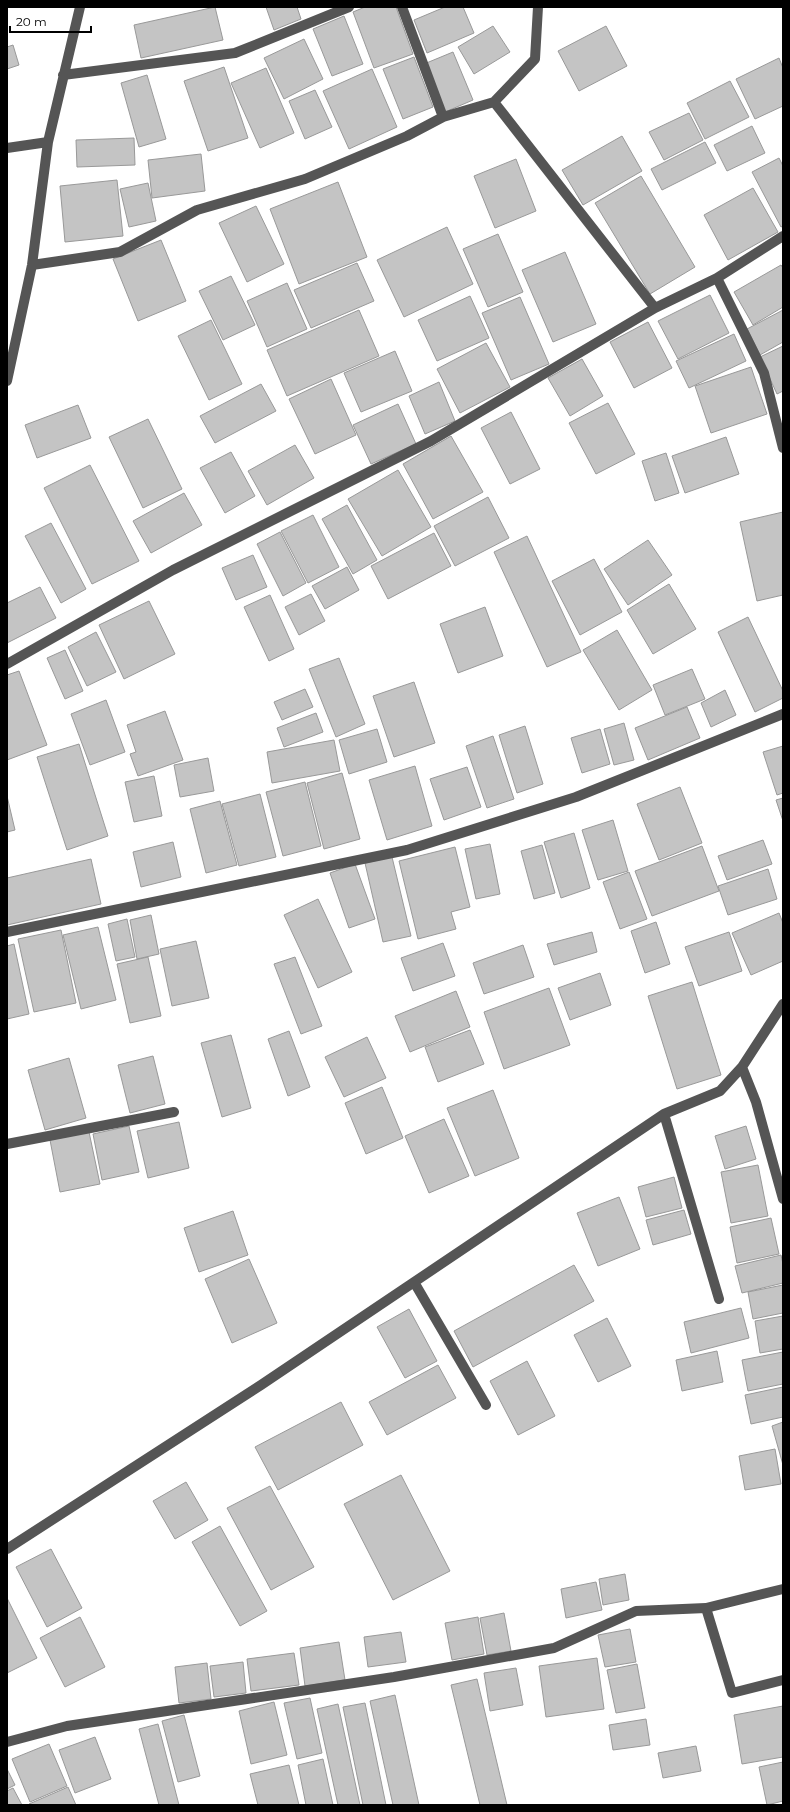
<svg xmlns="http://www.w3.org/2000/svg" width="790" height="1812" font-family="Montserrat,sans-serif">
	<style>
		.building { fill: #c4c4c4; stroke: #999 }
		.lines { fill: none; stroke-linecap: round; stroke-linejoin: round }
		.minor { stroke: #555; stroke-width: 10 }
	</style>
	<rect width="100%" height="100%" fill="#fff"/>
	<path class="building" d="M215 7 223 40 141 58 134 25Z
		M266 7H297L301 19 274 30Z
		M365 7H396L413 54 374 68 353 12Z
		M445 7H463L474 33 427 53 414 20Z
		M344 16 363 64 332 76 313 29Z
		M493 26 510 52 474 74 458 47Z
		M606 26 627 66 579 91 558 51Z
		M304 39 323 79 284 99 264 58Z
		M13 45 19 65 7 69V47Z
		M453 52 473 100 445 112 424 64Z
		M414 57 433 107 403 119 383 69Z
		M779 58 783 68V106L755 119 736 79Z
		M224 67 248 138 208 151 184 81Z
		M266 68 294 133 260 148 231 83Z
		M372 69 397 127 349 149 323 91Z
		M147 75 166 139 139 147 121 83Z
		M730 81 749 117 705 139 687 103Z
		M315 90 332 127 305 139 289 101Z
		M689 113 703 140 664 160 649 132Z
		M752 126 765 153 727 171 714 145Z
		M622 136 642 171 583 205 562 170Z
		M134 138 135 165 77 167 76 140Z
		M705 142 716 163 662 190 651 169Z
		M201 154 205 191 152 198 148 160Z
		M779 158 783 166V226L781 227 752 172Z
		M516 159 536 211 495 228 474 176Z
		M641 176 695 267 650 294 595 203Z
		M117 180 123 236 65 242 60 186Z
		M338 182 367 257 299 284 270 209Z
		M148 183 156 221 129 227 120 189Z
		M753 188 778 232 728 260 704 215Z
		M256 206 284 264 247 282 219 223Z
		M447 227 473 284 404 317 377 260Z
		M498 234 523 292 488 307 463 249Z
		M161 240 186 301 138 321 113 259Z
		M565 252 596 324 553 342 522 270Z
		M357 263 374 301 311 328 294 290Z
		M781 265 783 268V307L753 325 734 292Z
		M231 276 255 325 223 340 199 291Z
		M287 283 307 329 267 347 247 301Z
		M710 295 729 333 678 359 658 321Z
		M470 296 489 338 437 361 418 320Z
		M520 297 549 364 511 380 482 313Z
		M359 310 379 356 287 396 267 350Z
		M783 310V342L760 355 747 329Z
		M211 320 242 384 209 400 178 336Z
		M648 322 672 368 634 388 610 342Z
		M734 334 746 361 689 388 676 361Z
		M486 343 510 387 460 413 437 369Z
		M783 346V391L777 394 760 357Z
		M395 351 412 391 361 412 344 373Z
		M582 359 603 396 570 416 548 378Z
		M751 367 767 414 711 433 695 386Z
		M331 379 356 435 315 454 289 399Z
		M439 382 455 421 425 434 409 396Z
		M261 384 276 411 215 443 200 416Z
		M608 403 635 454 596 474 569 423Z
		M398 404 416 444 371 464 353 425Z
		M78 405 91 438 37 458 25 425Z
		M511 412 540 469 510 484 481 428Z
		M148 419 182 489 143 508 109 437Z
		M451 436 483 492 433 519 403 464Z
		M726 437 739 474 685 493 672 456Z
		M295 445 314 478 267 505 248 471Z
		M231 452 255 496 225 513 200 468Z
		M666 453 679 493 655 501 642 461Z
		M90 465 139 561 92 584 44 488Z
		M398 470 431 527 382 556 348 499Z
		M184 493 202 525 151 553 133 521Z
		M488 497 509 538 455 566 434 526Z
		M347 505 377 560 353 574 322 519Z
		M783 512V595L757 601 740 522Z
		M313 515 339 567 308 583 281 531Z
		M51 523 86 589 61 603 25 536Z
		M280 532 306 583 283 596 257 544Z
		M434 533 451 566 388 599 371 566Z
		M527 536 581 652 547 667 494 552Z
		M648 540 672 575 628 605 604 569Z
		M253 555 267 587 236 600 222 568Z
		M594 559 622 612 580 635 552 581Z
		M347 567 359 590 325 609 312 586Z
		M669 584 696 629 653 654 627 610Z
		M40 587 56 618 7 643V603Z
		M311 594 325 621 299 635 285 607Z
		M270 595 294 649 269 661 244 607Z
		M149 601 175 654 124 679 99 625Z
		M485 607 503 656 458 673 440 624Z
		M748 617 783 691V698L755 712 718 632Z
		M617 630 652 690 619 710 583 650Z
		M96 632 116 672 87 686 68 647Z
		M65 650 83 691 65 699 47 658Z
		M339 658 365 724 336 737 309 669Z
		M692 669 705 699 665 715 653 685Z
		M19 671 47 745 7 760V675Z
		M414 682 435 743 394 757 373 696Z
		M305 689 313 707 282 720 274 702Z
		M725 690 736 715 711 727 701 703Z
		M106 700 125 752 90 765 71 714Z
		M687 707 700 738 648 760 635 728Z
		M165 711 183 760 138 776 130 754 136 752 127 725Z
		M316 713 323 732 284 747 277 728Z
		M624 723 634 760 614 765 604 729Z
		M525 726 543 784 517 793 499 735Z
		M377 729 387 762 349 774 339 740Z
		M600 729 610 764 582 773 571 738Z
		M493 736 514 799 487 808 466 746Z
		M334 740 340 771 272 783 267 752Z
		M79 744 108 836 67 850 37 757Z
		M783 746V793L777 795 763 752Z
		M208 758 214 791 180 797 174 765Z
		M415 766 432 826 387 840 369 780Z
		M467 767 481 807 444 820 430 779Z
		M342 773 360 839 324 849 307 783Z
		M154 776 162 816 134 822 125 782Z
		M305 782 321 846 283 856 266 792Z
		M680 787 702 843 659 860 637 804Z
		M260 794 276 857 239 866 222 804Z
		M7 796 15 830 7 832Z
		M783 798V821L776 800Z
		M220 801 237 865 206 873 190 809Z
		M613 820 628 871 598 880 582 830Z
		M574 833 590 888 561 898 544 842Z
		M763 840 772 864 727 880 718 856Z
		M173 842 181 877 141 887 133 852Z
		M490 844 500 894 476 899 465 849Z
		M542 845 555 893 534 899 521 851Z
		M702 846 719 891 652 916 635 871Z
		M455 847 470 907 451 912 456 929 418 939 399 861Z
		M392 857 411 936 383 942 365 863Z
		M91 859 101 904 7 925V878Z
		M355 864 375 919 349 928 330 873Z
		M768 869 777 899 728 915 718 886Z
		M629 872 647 919 620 929 603 882Z
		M318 899 352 972 318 988 284 915Z
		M779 913 783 923V961L751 975 732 933Z
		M151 915 159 954 137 959 130 920Z
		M127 919 135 957 116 961 108 924Z
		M656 922 670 964 645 973 631 931Z
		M98 927 116 1000 81 1009 63 935Z
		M61 930 76 1003 34 1012 18 939Z
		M592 932 597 952 554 965 547 944Z
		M729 932 742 971 699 986 685 947Z
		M196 941 209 998 172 1006 160 949Z
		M443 943 455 976 413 991 401 958Z
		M14 944 29 1014 7 1019V946Z
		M523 945 534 977 484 994 473 963Z
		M148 957 161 1016 130 1023 117 964Z
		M295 957 322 1026 301 1034 274 964Z
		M600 973 611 1005 570 1020 558 988Z
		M692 982 721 1075 677 1089 648 996Z
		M549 988 570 1045 504 1069 484 1012Z
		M456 991 470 1027 410 1052 395 1016Z
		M470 1030 484 1064 438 1082 425 1047Z
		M289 1031 310 1087 288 1096 268 1039Z
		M231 1035 251 1108 222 1117 201 1043Z
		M367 1037 386 1078 344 1097 325 1057Z
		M153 1056 165 1104 130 1113 118 1065Z
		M69 1058 86 1118 45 1130 28 1070Z
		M382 1087 403 1138 366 1154 345 1103Z
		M493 1090 519 1158 475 1176 447 1108Z
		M444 1119 469 1176 429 1193 405 1136Z
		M179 1122 189 1168 148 1178 137 1131Z
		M129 1126 139 1172 102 1180 93 1134Z
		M746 1126 756 1159 725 1169 715 1136Z
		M89 1132 100 1184 60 1192 50 1140Z
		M758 1165 768 1216 731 1223 721 1172Z
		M674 1177 682 1208 646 1217 638 1187Z
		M619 1197 640 1249 598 1266 577 1213Z
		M684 1210 691 1234 653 1245 646 1220Z
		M233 1211 248 1255 199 1272 184 1228Z
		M771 1218 779 1254 737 1263 730 1227Z
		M781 1255 783 1264V1283L742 1293 735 1266Z
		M249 1259 277 1323 232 1343 205 1279Z
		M574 1265 594 1301 473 1367 454 1331Z
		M783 1285V1313L753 1319 748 1292Z
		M741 1308 749 1338 691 1353 684 1322Z
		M409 1309 437 1361 405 1378 377 1327Z
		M783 1316V1349L760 1353 755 1321Z
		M607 1318 631 1366 598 1382 574 1335Z
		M717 1351 723 1382 682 1391 676 1360Z
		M783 1352V1384L748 1391 742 1360Z
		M527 1361 555 1416 518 1435 490 1381Z
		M438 1365 456 1398 387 1435 369 1402Z
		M783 1387V1417L751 1424 745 1395Z
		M341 1402 363 1445 278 1490 255 1447Z
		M783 1422V1465L772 1426Z
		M775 1449 781 1484 745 1490 739 1456Z
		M401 1475 450 1571 393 1600 344 1504Z
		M186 1482 208 1520 175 1539 153 1501Z
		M270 1486 314 1567 271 1590 227 1508Z
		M220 1526 267 1611 240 1626 192 1542Z
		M51 1549 82 1608 47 1627 16 1567Z
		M625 1574 629 1600 603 1605 599 1579Z
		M596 1582 602 1610 566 1618 561 1589Z
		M7 1598 37 1658 7 1673Z
		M504 1613 511 1651 487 1655 480 1618Z
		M80 1617 105 1667 65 1687 40 1638Z
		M478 1617 484 1654 452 1660 445 1623Z
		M630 1629 636 1662 605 1667 598 1635Z
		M401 1632 406 1662 368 1667 364 1637Z
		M339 1642 345 1680 305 1686 300 1648Z
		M294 1653 299 1685 251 1691 247 1659Z
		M597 1658 604 1709 546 1717 539 1666Z
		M243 1662 246 1693 214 1697 210 1666Z
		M207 1663 211 1699 179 1703 175 1667Z
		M637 1664 645 1708 616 1713 607 1670Z
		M516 1668 523 1705 490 1711 484 1673Z
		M477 1679 507 1805H480L451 1685Z
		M395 1695 419 1805H393L370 1701Z
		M310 1698 322 1753 297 1759 284 1703Z
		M274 1702 287 1755 251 1764 239 1711Z
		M365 1703 386 1805H363L343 1707Z
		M338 1704 360 1805H338L317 1709Z
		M783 1706V1757L742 1764 734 1715Z
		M184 1715 200 1776 178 1782 162 1721Z
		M646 1719 650 1745 613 1750 609 1725Z
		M158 1724 179 1805H159L139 1729Z
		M95 1737 111 1779 75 1793 59 1750Z
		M49 1744 67 1786 30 1802 12 1759Z
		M696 1746 701 1771 663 1778 658 1753Z
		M323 1759 333 1805H306L298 1765Z
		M783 1762V1801L767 1805 759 1767Z
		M289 1765 299 1805H258L250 1774Z
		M7 1769 15 1785 7 1789Z
		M68 1787 76 1805H30L29 1804Z
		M13 1788 22 1805H7V1791Z"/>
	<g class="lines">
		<path class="minor" d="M402 7 443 117
			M63 75 235 53 349 7
			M494 102 655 308
			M7 148 48 142
			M32 265 120 252 197 210 305 179 407 136 443 117 494 102 535 59 538 7
			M717 278 764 373 783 448
			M7 381 32 265 48 142 80 7
			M7 664 173 570 431 441 655 308 717 278 783 236
			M7 932 407 850 576 797 783 714
			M742 1067 756 1102 783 1199
			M664 1114 719 1299
			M7 1144 174 1112
			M414 1282 486 1405
			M7 1549 261 1385 664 1114 720 1091 742 1067 783 1004
			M783 1589 706 1608 732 1693 783 1680
			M7 1742 67 1726 394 1677 554 1648 636 1611 706 1608"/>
	</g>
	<rect width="790" height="1812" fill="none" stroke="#000000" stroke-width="16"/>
	<path d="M10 26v6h81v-6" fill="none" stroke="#000000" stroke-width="2"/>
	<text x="16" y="26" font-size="12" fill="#000000" stroke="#ffffff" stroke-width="3" paint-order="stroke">20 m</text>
</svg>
